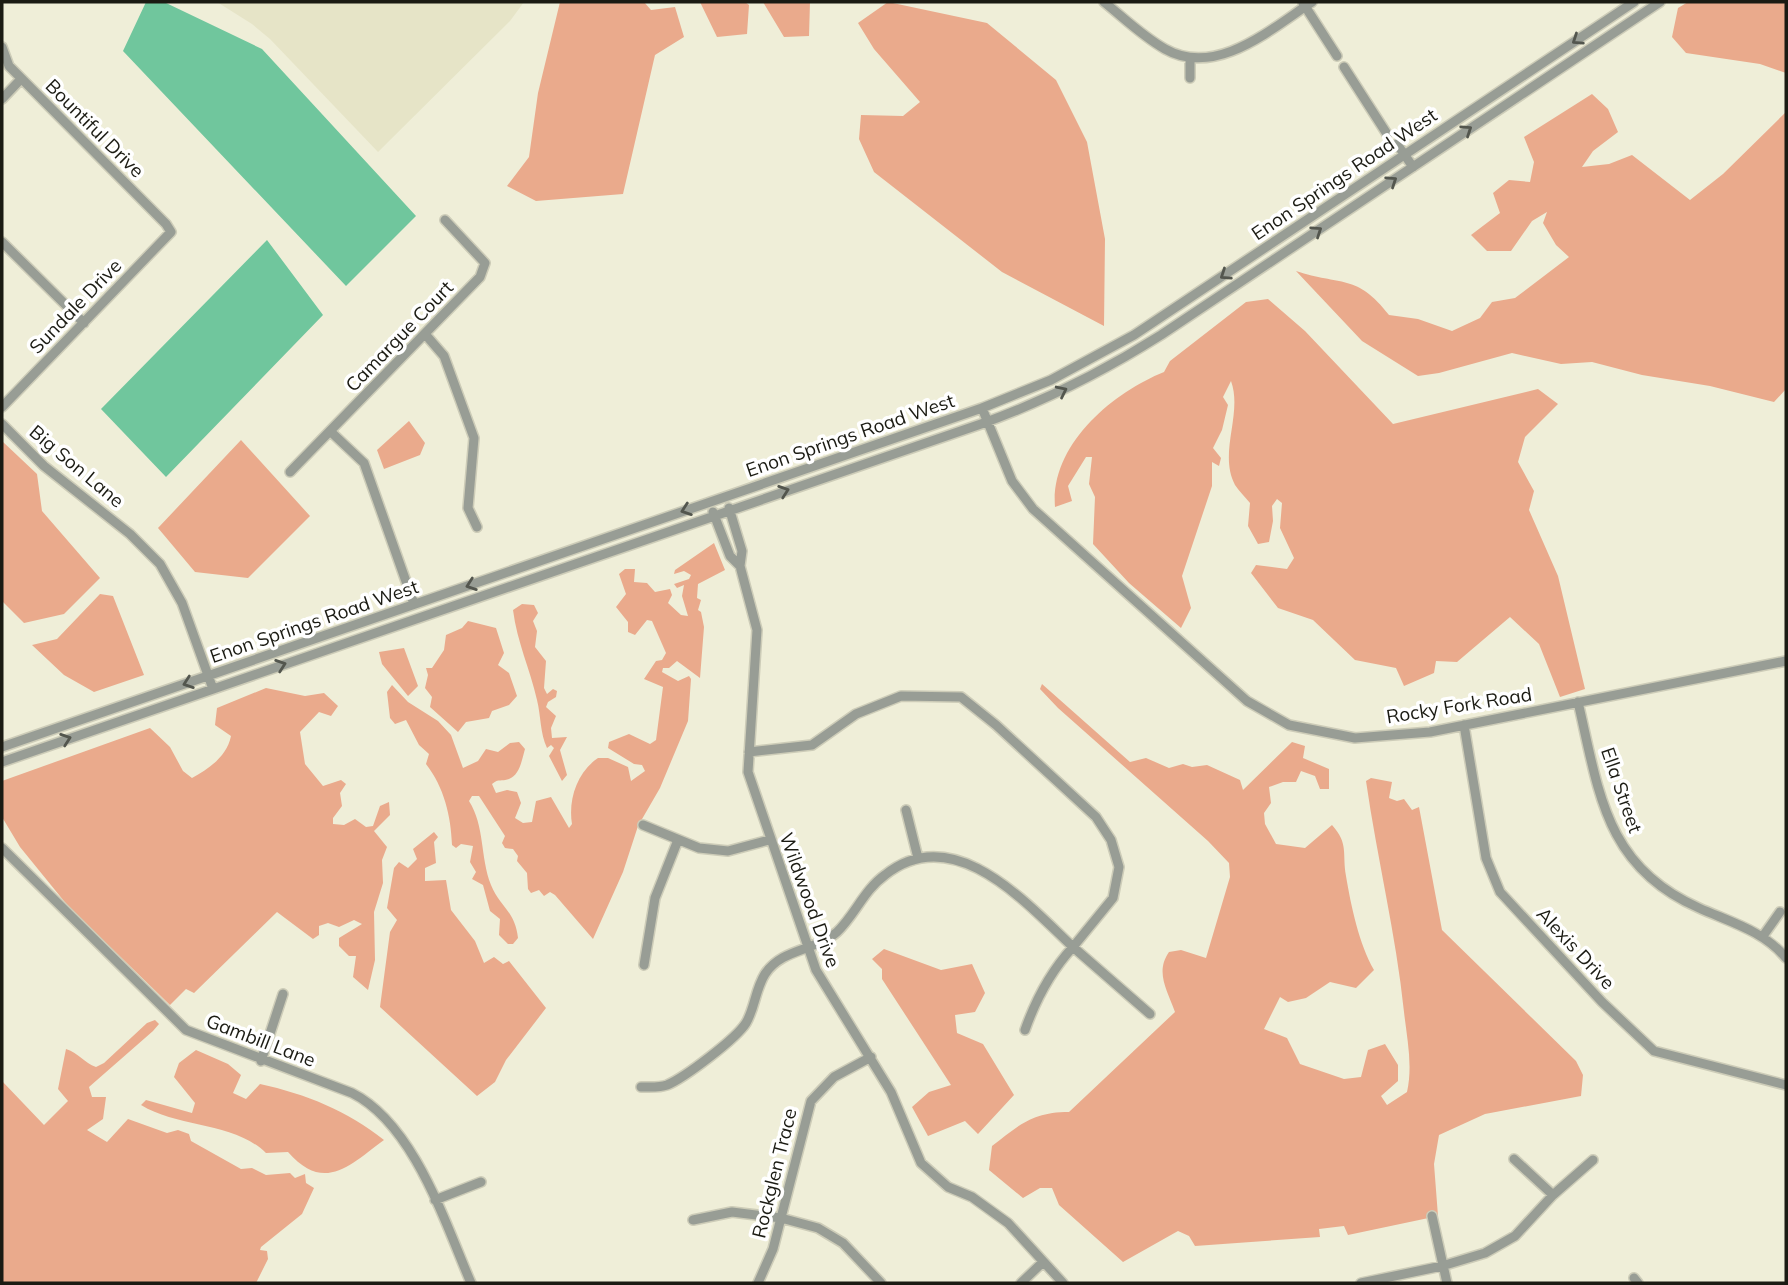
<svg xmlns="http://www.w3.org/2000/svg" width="1788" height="1285" font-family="Mulish,sans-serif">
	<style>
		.built { fill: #e6e4c7 }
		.green { fill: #eaaa8c }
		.water { fill: #70c69d }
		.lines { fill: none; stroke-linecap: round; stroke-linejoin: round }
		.minor-casing { stroke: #cdccb8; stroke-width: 12 }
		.minor { stroke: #989d95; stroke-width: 9 }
		.oneway { stroke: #53564e }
		.labels { text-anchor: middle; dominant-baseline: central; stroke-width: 7; stroke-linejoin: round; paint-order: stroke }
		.street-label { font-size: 19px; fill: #1b1b13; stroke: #fff }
	</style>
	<rect width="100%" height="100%" fill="#efeed8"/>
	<path class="built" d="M217 2H524L510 21 378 152 270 39 252 24Z"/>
	<path class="green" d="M560 2H644L651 10 675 7 684 37 655 55 623 194 536 201 507 186 529 157 538 93Z
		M700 2H745L749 5 747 34 717 37Z
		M763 2H810L809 36 784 37Z
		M888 2 987 23 1056 80 1087 142 1105 239 1104 326 1002 272 874 172 859 139 861 115 903 116 920 102 874 49 858 23Z
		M1688 2H1786V73L1760 64 1686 53 1672 37 1678 8Z
		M1592 94 1608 109 1618 132 1593 151 1582 167 1609 164 1632 155 1690 200 1723 174 1786 112V389L1774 402 1710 386 1642 375 1592 362 1561 364 1512 353 1439 373 1418 376 1362 341 1296 271C1340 286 1357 273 1389 315L1418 319 1452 331 1480 318 1492 302 1515 298 1569 257 1556 245 1543 223 1547 212 1532 221 1511 251H1487L1471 235 1500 213 1493 193 1509 180 1530 182 1534 162 1524 137Z
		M1268 299 1305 331 1393 424 1538 389 1558 404 1525 437 1518 462 1534 491 1529 510 1558 576 1585 689 1560 697 1539 644 1510 617 1457 662 1436 661 1434 673 1404 686 1396 668 1355 660 1313 620 1278 608 1251 573 1256 565 1287 569 1294 558 1280 528 1282 503 1277 499 1272 506 1273 521 1269 542 1258 544 1248 526 1250 503C1245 497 1239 491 1235 485 1218 453 1243 414 1231 381L1223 397 1228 405 1222 430 1213 448 1221 458 1219 466 1212 462V486L1182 576 1191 608 1181 628 1129 583 1093 544 1095 497 1089 484 1092 457H1086L1068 486 1072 501 1055 507C1050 445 1112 393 1164 372L1170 361 1246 302Z
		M409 421 425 443 420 455 384 469 377 450Z
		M241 440 310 516 248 578 195 572 158 528Z
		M2 441 37 474 42 511 100 578 64 614 24 623 2 601Z
		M714 543 725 570 698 584 697 598 701 600 698 610 701 612 704 627 700 678 677 661 669 668H663L662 672 678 681 689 676 691 679 688 721 660 788 638 826 623 872 593 939 555 895 550 892 544 896 539 890 531 893 528 889 527 873 517 861 518 856 513 849 505 848 502 843 505 836 479 796H472L469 801C485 826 480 857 491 885 500 907 515 911 518 938L513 944H508L499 935 500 919 490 911 483 885 472 879 476 872 470 862 473 846 461 844 456 848 452 845C451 816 444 787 426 764L429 754 419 745 406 720 395 724 390 718 387 692 392 685 408 702 438 721 451 735 463 768 478 761 486 749 498 752 510 743 519 742 525 749C522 759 520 775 509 779 501 782 499 778 492 784L496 793 507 790 517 792 521 803 515 818 523 823 532 822 536 801 551 797 569 828 572 824C568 800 577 772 598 758H608L628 767 631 781 645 771 642 765 634 764 608 748 609 742 629 734 650 744 656 740 663 687 644 679 656 661 662 660 666 653 652 621 647 620 635 635 628 632V622L616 607 626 594 619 574 625 569H635L634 582 647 583 655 592 670 589 672 595 668 603 681 615 688 616 682 596 684 585 677 588 674 584 689 579 691 575 684 571 674 574 675 570Z
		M100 594 113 596 144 675 94 692 64 675 32 645 57 639Z
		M522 604 534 605 538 613 533 621 537 631 535 647 546 661 544 688 547 694 553 689 557 691 556 697 548 702 546 707 556 716 551 728 552 738 567 737 560 750 567 775 562 781 549 756 554 748 551 745 547 748C540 733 541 716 537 700 530 669 517 642 513 610Z
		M468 621 496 628 504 653 498 665 509 673 517 696 509 705 492 711 489 718 466 722 458 732 430 707 432 697 425 688 428 675 426 668H432L444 650 446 635 462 628Z
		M404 648 418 686 408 696 382 664 379 652Z
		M1042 684 1130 762 1146 758 1169 768 1183 764 1192 767 1207 765 1240 780 1243 790 1292 742 1305 746 1303 758 1329 769V789H1320L1315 776 1301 771 1296 782H1283L1269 787 1271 803 1264 813 1265 824 1276 844 1305 848 1332 825C1349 844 1342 853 1346 876 1351 906 1359 944 1374 970L1356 988 1330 982 1306 998 1288 1002 1280 997 1264 1029 1287 1038 1300 1064 1344 1079 1361 1077 1368 1050 1385 1044 1398 1065V1081L1381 1096 1387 1105 1407 1092C1413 1065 1407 1039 1404 1012 1396 934 1377 858 1366 781L1371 778 1392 782 1389 798 1397 801 1404 799 1412 810 1419 807 1442 930 1576 1061 1583 1075 1581 1096 1485 1114 1439 1135 1434 1164 1438 1216 1348 1235 1344 1226 1319 1229 1320 1237 1195 1246 1189 1236 1178 1231 1123 1262 1059 1205 1052 1188H1040L1023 1198 989 1170 992 1146C1020 1125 1032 1112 1069 1112L1175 1012C1167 990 1155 972 1169 952L1181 950 1206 958 1230 877 1229 863 1208 841 1058 708 1040 689Z
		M266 688 305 696 324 693 338 706 331 716 319 712 300 732 305 764 323 786 341 780 346 784 340 793 342 806 333 818V824L344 825 355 819 366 827 373 826 380 806 389 802 390 815 374 831 387 847 382 860 383 883 374 912 375 960 368 990 353 977 356 956H349L339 946V938L362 924 354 920 339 927 328 923 319 926V935L313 939 277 912 194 993 186 989 170 1005 68 906 20 847 2 817V781L150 728 170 747 183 771 192 778C209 769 227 756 231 736L215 725 217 708Z
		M434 832 438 837 434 842 436 863 425 868V881L446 880 451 910 475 941 484 963 494 957 503 964 509 961 546 1008 506 1060 495 1082 477 1096 380 1007 390 932 397 920 387 908 394 868 399 862 408 868 417 859 413 849Z
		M884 949 941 970 972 964 985 993 975 1012 955 1015 957 1033 983 1044 1014 1095 978 1134 965 1121 928 1136 912 1107 929 1092 951 1085 882 979V969L872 959Z
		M155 1020 159 1024 153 1031 89 1087 92 1097H106L103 1119 87 1130 107 1142 128 1119 167 1133 178 1130 189 1134 191 1141 241 1169 252 1168 266 1175 290 1173 295 1178 305 1174 306 1183 314 1188 302 1214 261 1247 260 1250 267 1251 268 1259 256 1283H2V1081L44 1125 68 1101 58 1089 66 1049C79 1053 84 1063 96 1067L104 1063 147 1023Z
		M196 1050 228 1064 241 1075 233 1093 246 1099 260 1084C306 1094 348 1111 384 1140 349 1166 324 1193 288 1152L266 1153C234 1122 179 1128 141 1105L146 1100 192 1113 195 1103 174 1077 179 1063Z"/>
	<path class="water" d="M146 2H164L262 49 416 216 346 286 123 51Z
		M267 240 323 315 166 477 101 409Z"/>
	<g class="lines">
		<g class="minor-casing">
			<path id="minor" d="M1104 2C1124 18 1142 36 1165 49 1216 78 1271 29 1312 2
				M1303 3 1337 56
				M2 47 9 66 166 224 171 232 2 407
				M1344 67 1387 134
				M1190 78V58
				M2 99 21 79
				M1397 144 1413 167
				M2 242 84 323
				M425 334 444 356 474 438 468 508 477 527
				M982 408 1012 481 1033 509 1247 701 1289 725 1340 735 1355 738 1430 732 1786 661
				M2 424 44 466 130 534 160 564 182 603 213 689
				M331 432 364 463 414 604
				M290 472 480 277 485 263 445 220
				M729 508 742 551 740 566 757 630 748 772 816 970 891 1092 921 1163 948 1187 972 1197 1008 1223 1063 1283
				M713 512 730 556 740 566
				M1578 702C1599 792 1605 867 1699 908 1730 922 1764 931 1786 958
				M1464 725 1486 858 1500 892 1602 1002 1654 1051 1786 1085
				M2 747 982 408 1051 380 1134 335 1634 2
				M2 762 981 424C1045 401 1104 371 1161 335L1660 2
				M906 810 918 858
				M643 825 699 848 728 851 769 840
				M2 848 186 1030 352 1093C414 1124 445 1223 471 1283
				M1763 936 1780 912
				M644 965 655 898 678 840
				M1025 1030C1036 999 1050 972 1073 947L1150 1014
				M261 1061 283 994
				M641 1087C649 1087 659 1088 667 1085 684 1078 736 1039 746 1023 755 1008 755 990 765 974 782 948 816 951 837 932 855 915 864 890 885 875 954 820 1026 903 1073 947L1113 898 1119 867 1111 840 1096 817 996 725 961 697 901 696 856 714 812 745 749 752
				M1514 1159 1553 1195
				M435 1200 481 1182
				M1432 1216 1447 1283
				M693 1220 732 1212 781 1218 818 1228 843 1243 881 1283
				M1634 1278 1638 1283
				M758 1283 773 1249 811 1101 834 1077 871 1057
				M1021 1283 1043 1262
				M1361 1283 1442 1266 1485 1253 1515 1236 1553 1195 1593 1160"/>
		</g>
		<use href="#minor" class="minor"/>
	</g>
	<defs><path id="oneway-chevron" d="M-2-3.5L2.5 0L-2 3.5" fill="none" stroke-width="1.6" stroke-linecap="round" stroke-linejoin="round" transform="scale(1.75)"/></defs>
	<g class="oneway">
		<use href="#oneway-chevron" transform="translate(1577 40) rotate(146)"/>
		<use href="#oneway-chevron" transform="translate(1467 130) rotate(-34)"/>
		<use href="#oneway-chevron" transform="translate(1392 181) rotate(-34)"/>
		<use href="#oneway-chevron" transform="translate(1317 231) rotate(-34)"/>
		<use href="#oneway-chevron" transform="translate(1225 275) rotate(146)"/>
		<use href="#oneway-chevron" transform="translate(1062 391) rotate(-26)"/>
		<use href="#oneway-chevron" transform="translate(784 491) rotate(-19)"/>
		<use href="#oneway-chevron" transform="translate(686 510) rotate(161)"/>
		<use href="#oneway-chevron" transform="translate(471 585) rotate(161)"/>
		<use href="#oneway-chevron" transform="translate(281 665) rotate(-19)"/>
		<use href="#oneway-chevron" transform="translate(188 683) rotate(161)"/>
		<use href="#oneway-chevron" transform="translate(66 739) rotate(-19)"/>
	</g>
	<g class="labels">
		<g class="street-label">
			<text transform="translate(95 128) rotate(45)">Bountiful Drive</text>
			<text transform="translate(1344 174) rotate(-34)">Enon Springs Road West</text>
			<text transform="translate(75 306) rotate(-46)">Sundale Drive</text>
			<text transform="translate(399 336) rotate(-46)">Camargue Court</text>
			<text transform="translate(850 435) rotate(-19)">Enon Springs Road West</text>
			<text transform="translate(77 466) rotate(40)">Big Son Lane</text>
			<text transform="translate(314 621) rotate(-19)">Enon Springs Road West</text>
			<text transform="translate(1459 705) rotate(-9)">Rocky Fork Road</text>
			<text transform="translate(1622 790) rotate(71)">Ella Street</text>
			<text transform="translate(810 900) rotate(70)">Wildwood Drive</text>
			<text transform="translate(1576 948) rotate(47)">Alexis Drive</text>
			<text transform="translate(261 1040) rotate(21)">Gambill Lane</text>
			<text transform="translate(774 1173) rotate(-76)">Rockglen Trace</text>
		</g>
	</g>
	<rect width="1788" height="1285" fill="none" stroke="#1b1b13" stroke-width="7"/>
</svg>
